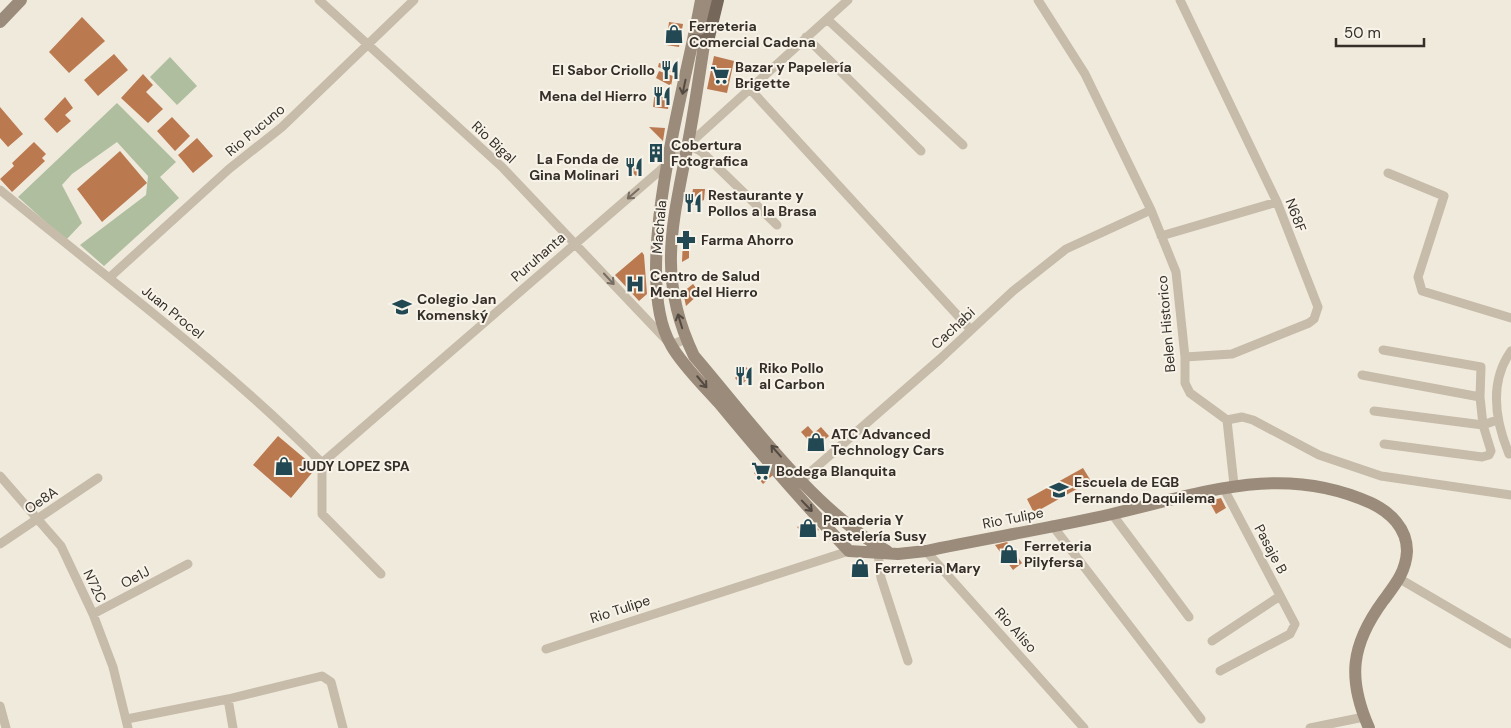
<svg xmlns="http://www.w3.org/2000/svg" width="1511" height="728" font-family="'DM Sans',sans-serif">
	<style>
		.green { fill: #aebe9e }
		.building { fill: #bb7950 }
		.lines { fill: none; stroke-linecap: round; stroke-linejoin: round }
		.street { stroke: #c7bbaa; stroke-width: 9 }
		.secondary { stroke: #9a8b7b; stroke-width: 12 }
		.primary { stroke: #75685b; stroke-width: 12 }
		.oneway { stroke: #534a42 }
		.oneway2 { stroke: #776d63 }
		.labels { text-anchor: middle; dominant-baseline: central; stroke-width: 4; stroke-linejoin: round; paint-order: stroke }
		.poi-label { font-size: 14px; font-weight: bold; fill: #352e29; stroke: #f8f3e9; text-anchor: start }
		.street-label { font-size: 14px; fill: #352e29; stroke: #f8f3e9 }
	</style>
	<rect width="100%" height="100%" fill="#f0eadd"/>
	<path class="green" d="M170 57 197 86 177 105 150 77Z
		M117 103 176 162 160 177 179 198 104 266 80 245 146 195 148 176 117 142 72 174 62 185 82 223 66 240 18 197Z"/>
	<path class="building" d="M82 17 105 41 69 73 49 52Z
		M669 22 683 24 679 47 666 45Z
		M114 54 128 70 98 96 84 80Z
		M714 56 734 61 727 93 707 89Z
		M659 63 675 66 674 73 658 67Z
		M659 71 673 76 671 86 656 78Z
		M143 74 153 85 146 92 163 109 148 123 121 98Z
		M655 90 670 93 668 109 653 107Z
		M65 97 73 108 65 115 71 121 57 133 44 119Z
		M0 107 23 134 8 147 0 138Z
		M172 117 190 136 175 151 157 131Z
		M649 127 665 128 663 141Z
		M197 138 213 156 193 173 178 155Z
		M34 142 46 154 42 158 45 161 12 192 0 179 14 166 12 163Z
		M656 144 662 150 657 156 650 150Z
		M120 151 147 183 102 222 77 189Z
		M632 158 643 170 636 176 625 165Z
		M693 189H705L704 200 690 206Z
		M689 235V258L682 262 683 238Z
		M642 252 644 255 647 294 639 301 615 275Z
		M693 284 700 293 686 306 683 292Z
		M746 367 753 374 741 385 735 378Z
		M808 426 814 433 821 427 829 436 815 448 801 432Z
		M278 436 316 468 291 498 253 465Z
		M764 464 773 475 763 484 754 473Z
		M1083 468 1091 481 1034 513 1027 499Z
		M1221 498 1226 508 1216 514 1209 501Z
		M811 521 819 530 805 536 797 527Z
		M1007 542 1022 563 1013 570 995 545Z
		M857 561H864V575H857Z"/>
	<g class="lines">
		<path class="street" d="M319 0 502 167 671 345 686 339
			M1038 0 1085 74 1151 210 1176 272 1185 357V383L1190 393 1227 420 1242 417 1253 420 1319 455 1381 476 1511 495
			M1180 0 1277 202 1318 307 1314 319 1309 323 1232 354 1185 357
			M827 19 963 145
			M806 37 921 151
			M750 89 971 330
			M688 144 702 152 777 225
			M1388 173 1444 196 1418 277 1422 291 1511 318
			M0 190C108 279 223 363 322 463
			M1161 236 1277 202
			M109 278 229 169 282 127 414 0
			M1383 350 1481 367 1480 397 1483 425 1491 451 1489 455 1482 457 1384 444
			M1362 375 1480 397
			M1374 411 1483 425 1497 420
			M1227 420 1234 485
			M1509 454C1495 420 1489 382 1511 351
			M322 463 656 174 848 0
			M322 463V514L381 574
			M0 476 61 546 93 614 113 667 128 728
			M798 483 940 359 1013 291 1042 268 1066 249 1151 210
			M1112 514 1189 617
			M1052 525 1201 719
			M0 544 98 478
			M926 551 1084 728
			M878 553 881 578 908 661
			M1400 579 1511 644
			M93 614 188 564
			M1212 641 1280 596
			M546 649 849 551
			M1220 671 1290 634 1295 624 1223 487
			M228 699 233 728
			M0 706 6 728
			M127 719 228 699 322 676 331 682 343 728
			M1310 728 1364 717"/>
		<path class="secondary" d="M701 0C687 82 629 274 671 345 682 365 704 386 719 403 761 454 803 503 849 551L898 554 926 551C988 538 1051 528 1112 514 1200 494 1281 462 1371 503 1390 512 1407 528 1407 551 1406 572 1395 585 1383 601 1351 645 1347 678 1369 728
			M711 0C703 48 697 96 688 143 673 223 656 277 694 356 748 419 814 511 887 551
			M0 22 21 0"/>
		<path class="primary" d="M694 40 704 41 709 37 718 0"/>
	</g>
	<defs><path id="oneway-shaft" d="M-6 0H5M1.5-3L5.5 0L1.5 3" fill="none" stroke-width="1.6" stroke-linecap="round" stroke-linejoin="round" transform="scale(1.25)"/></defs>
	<g class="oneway">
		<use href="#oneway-shaft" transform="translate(684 87) rotate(102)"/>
		<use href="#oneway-shaft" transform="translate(680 321) rotate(-107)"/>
		<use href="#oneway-shaft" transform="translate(702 382) rotate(50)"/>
		<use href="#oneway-shaft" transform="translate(776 451) rotate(-131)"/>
		<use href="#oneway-shaft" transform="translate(807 506) rotate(46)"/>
	</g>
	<g class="oneway2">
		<use href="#oneway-shaft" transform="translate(633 194) rotate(139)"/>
		<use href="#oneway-shaft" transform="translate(609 279) rotate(47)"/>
	</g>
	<defs>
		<g id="shop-bare" transform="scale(1.5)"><path d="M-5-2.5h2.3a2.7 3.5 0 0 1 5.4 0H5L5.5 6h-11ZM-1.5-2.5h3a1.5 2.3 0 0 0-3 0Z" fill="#224853" stroke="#f8f3e9" stroke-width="2.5" paint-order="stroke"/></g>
		<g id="restaurant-bare" transform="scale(1.5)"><path d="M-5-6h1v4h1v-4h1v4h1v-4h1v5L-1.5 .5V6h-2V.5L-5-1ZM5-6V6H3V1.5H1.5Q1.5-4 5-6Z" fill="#224853" stroke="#f8f3e9" stroke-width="2.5" paint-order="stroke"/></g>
		<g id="supermarket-bare" transform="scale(1.5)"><path d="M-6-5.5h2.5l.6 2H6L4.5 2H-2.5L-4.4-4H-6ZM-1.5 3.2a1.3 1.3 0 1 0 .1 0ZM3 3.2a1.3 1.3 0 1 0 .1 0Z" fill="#224853" stroke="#f8f3e9" stroke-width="2.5" paint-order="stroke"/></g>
		<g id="building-bare" transform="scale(1.5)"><path d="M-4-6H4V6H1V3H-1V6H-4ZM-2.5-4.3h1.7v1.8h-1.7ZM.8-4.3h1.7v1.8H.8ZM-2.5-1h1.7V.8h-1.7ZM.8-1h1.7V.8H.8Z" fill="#224853" stroke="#f8f3e9" stroke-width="2.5" paint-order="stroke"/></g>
		<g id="pharmacy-bare" transform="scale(1.5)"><path d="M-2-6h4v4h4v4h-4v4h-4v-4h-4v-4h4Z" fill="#224853" stroke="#f8f3e9" stroke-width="2.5" paint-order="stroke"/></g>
		<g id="hospital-bare" transform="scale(1.5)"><path d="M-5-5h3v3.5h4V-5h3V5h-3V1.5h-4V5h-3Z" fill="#224853" stroke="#f8f3e9" stroke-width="2.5" paint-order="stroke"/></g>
		<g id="school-bare" transform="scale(1.5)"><path d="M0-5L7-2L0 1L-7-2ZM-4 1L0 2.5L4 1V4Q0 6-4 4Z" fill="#224853" stroke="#f8f3e9" stroke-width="2.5" paint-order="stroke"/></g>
	</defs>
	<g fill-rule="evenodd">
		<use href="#shop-bare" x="674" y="34"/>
		<use href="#restaurant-bare" x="670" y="70"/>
		<use href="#supermarket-bare" x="720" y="75"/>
		<use href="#restaurant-bare" x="662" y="96"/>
		<use href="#building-bare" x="656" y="153"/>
		<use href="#restaurant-bare" x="634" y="167"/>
		<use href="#restaurant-bare" x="693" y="203"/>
		<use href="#pharmacy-bare" x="686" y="240"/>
		<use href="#hospital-bare" x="635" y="284"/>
		<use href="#school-bare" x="402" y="307"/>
		<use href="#restaurant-bare" x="744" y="376"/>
		<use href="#shop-bare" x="816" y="442"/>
		<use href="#shop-bare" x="284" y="466"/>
		<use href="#supermarket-bare" x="761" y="471"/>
		<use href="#school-bare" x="1059" y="490"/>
		<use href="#shop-bare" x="808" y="528"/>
		<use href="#shop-bare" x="1009" y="554"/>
		<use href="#shop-bare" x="860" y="568"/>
	</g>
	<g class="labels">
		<g class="poi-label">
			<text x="689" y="26">Ferreteria<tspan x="689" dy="16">Comercial Cadena</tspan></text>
			<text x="735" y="67">Bazar y Papelería<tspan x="735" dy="16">Brigette</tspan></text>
			<text x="655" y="70" text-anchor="end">El Sabor Criollo</text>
			<text x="647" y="96" text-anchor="end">Mena del Hierro</text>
			<text x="671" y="145">Cobertura<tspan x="671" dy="16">Fotografica</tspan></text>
			<text x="619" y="159" text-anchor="end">La Fonda de<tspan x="619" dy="16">Gina Molinari</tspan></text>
			<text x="708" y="195">Restaurante y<tspan x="708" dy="16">Pollos a la Brasa</tspan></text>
			<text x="701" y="240">Farma Ahorro</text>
			<text x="650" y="276">Centro de Salud<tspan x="650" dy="16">Mena del Hierro</tspan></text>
			<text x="417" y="299">Colegio Jan<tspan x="417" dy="16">Komenský</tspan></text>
			<text x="759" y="368">Riko Pollo<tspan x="759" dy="16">al Carbon</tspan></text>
			<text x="831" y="434">ATC Advanced<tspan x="831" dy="16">Technology Cars</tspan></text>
			<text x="299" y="466">JUDY LOPEZ SPA</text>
			<text x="776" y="471">Bodega Blanquita</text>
			<text x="1074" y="482">Escuela de EGB<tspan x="1074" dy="16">Fernando Daquilema</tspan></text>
			<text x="823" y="520">Panaderia Y<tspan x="823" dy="16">Pastelería Susy</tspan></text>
			<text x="1024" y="546">Ferreteria<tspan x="1024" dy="16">Pilyfersa</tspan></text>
			<text x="875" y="568">Ferreteria Mary</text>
		</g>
		<g class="street-label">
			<text transform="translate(255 130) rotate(-40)">Rio Pucuno</text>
			<text transform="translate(494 142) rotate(43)">Rio Bigal</text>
			<text transform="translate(1296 215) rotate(69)">N68F</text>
			<text transform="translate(659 227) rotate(-85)">Machala</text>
			<text transform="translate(538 257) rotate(-41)">Puruhanta</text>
			<text transform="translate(173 312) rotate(39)">Juan Procel</text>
			<text transform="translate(1166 324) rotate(-95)">Belen Historico</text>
			<text transform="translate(953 328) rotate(-43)">Cachabi</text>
			<text transform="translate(41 500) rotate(-34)">Oe8A</text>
			<text transform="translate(1013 518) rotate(-11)">Rio Tulipe</text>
			<text transform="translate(1271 549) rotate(62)">Pasaje B</text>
			<text transform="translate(135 577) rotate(-28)">Oe1J</text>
			<text transform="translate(95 586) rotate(64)">N72C</text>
			<text transform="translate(620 609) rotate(-18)">Rio Tulipe</text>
			<text transform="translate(1016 630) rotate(48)">Rio Aliso</text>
		</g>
	</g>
	<path d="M1336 38v8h88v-8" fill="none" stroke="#352e29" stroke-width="2.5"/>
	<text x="1344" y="38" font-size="15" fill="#352e29" stroke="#f8f3e9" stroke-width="4" paint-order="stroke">50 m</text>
</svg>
